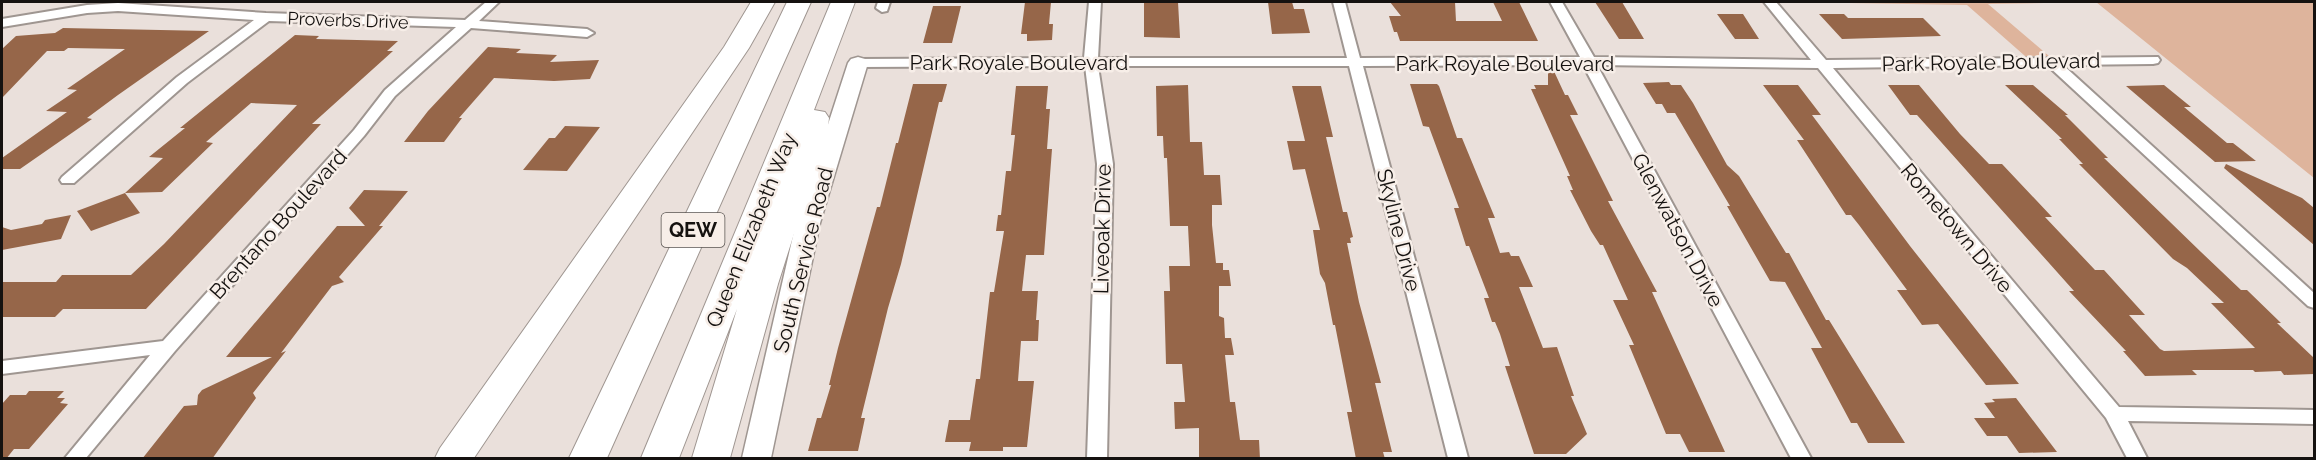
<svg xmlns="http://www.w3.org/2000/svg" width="2316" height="460" font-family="Raleway,sans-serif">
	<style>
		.green { fill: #deb49c }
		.building { fill: #966649 }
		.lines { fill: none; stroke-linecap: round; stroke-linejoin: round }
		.street-casing { stroke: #9f9691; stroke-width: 4 }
		.secondary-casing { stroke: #9f9691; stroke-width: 3 }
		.highway-casing { stroke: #9f9691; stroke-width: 2 }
		.street { fill: #fff; fill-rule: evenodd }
		.secondary { fill: #fff; fill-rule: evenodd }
		.highway { fill: #fff; fill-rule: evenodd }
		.labels { text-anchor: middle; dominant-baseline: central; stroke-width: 5; stroke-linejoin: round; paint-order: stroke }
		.far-street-label { font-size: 18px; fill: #151210; stroke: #f7eee8 }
		.shield { fill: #f7eee8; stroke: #595451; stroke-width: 1.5 }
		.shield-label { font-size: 20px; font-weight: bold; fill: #151210 }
		.street-label { font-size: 21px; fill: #151210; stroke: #f7eee8 }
	</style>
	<rect width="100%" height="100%" fill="#eae0db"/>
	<path class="green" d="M1789 2H2314V178L2096 2 1988 4 2049 56H2025L1967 5Z"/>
	<path class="building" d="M1025 2H1051L1049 24H1053L1052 40 1027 41V34H1021Z
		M1144 2H1178L1180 38 1144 37Z
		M1268 2H1292L1294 9H1304L1310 33 1272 34Z
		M1390 2H1455L1456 21H1502L1493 2H1519L1538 41H1400L1397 32H1394L1389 16H1401Z
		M1595 2H1622L1644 39H1619Z
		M933 6H961L952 43H923Z
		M1717 14H1743L1759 39H1735Z
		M1819 14H1844L1848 18H1923L1941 36 1842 39Z
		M63 28 209 31 118 95 87 118 92 119 20 169H2V158L67 112 46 111 77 90 67 89 125 49 68 48 64 51H47L2 98V49L16 36 55 33Z
		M295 35 319 36 316 39 398 41 387 51H393L312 124H321L146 309H63L55 317H2V282H56L62 275H131L164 244 297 105 251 103 206 142 213 143 162 192 125 193 163 158 149 157 185 128H180Z
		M488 47 521 49 516 53 557 55 550 62 599 60 590 79 554 81 494 78 459 118H462L444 142H404L428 111Z
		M1548 67H1552L1565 95H1568L1578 115H1570L1613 201H1608L1657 292H1652L1725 452H1689L1680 434H1666L1629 345H1634L1613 300H1628L1603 245H1600L1591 231 1570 190H1573L1567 176H1570L1531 89H1536L1534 85H1548Z
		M1669 82 1671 85H1681L1693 103 1727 165 1739 176 1786 253H1789L1826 320H1829L1905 443H1868L1857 423H1851L1811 348H1822L1785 282 1770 281 1727 206H1730L1675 113H1667L1662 104H1656L1643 83Z
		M913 84H947L942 102H939L901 264 888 308 861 418H865L858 451H808L817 418H821L831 385H829L838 348 877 207H880L896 143H898Z
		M1410 84H1437L1439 86 1457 138H1462L1495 218H1488L1500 253 1509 252 1511 256H1519L1533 287H1519L1543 348 1557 347 1574 396H1571L1587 434 1566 454H1534L1505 366H1510L1500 334 1495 322H1492L1484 298H1489L1469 246H1466L1454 208H1459L1429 127 1423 126Z
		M1188 85 1190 142H1202L1204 175H1220L1222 205H1212V225L1216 263H1223V270H1229L1231 286H1219V316L1224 318 1225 338H1231L1234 355H1225L1230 402H1235L1240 440H1259L1260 459H1199V428L1175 429 1174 402H1185L1182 364H1166L1164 291H1170L1169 266H1190L1188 226H1170L1167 158H1164L1163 136H1157L1156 86Z
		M1763 85H1798L1821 115H1812L1910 246 2019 384 1986 385 1938 324 1922 325 1897 290H1907L1859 225 1851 215H1846L1797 140H1804Z
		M1888 85H1919L1960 134 1989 164H2002L2052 217H2045L2095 270H2104L2145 315H2129L2160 349 2164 351 2255 348 2211 303H2224L2187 268 2173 259 2079 164H2083L2059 139H2062L2005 85H2033L2068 115H2065L2108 158H2104L2201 252 2241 290H2247L2281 323H2277L2314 358V374L2284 375 2281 371 2255 372 2253 370H2192L2197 375 2145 376 2123 351H2126L2069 291H2074L1917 115H1910Z
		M2164 85 2191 107H2184L2227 143H2233L2256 161 2215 162 2126 86Z
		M1016 86H1048L1046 109H1050L1047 149H1052L1044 255H1026L1022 291H1038L1036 320H1039L1038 341H1021L1018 381H1034L1027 447H1003V451H969L971 442H945L949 420H970L976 379H980L990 292H994L1004 231H996L998 215H1001L1006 171H1011L1015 135H1011Z
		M1292 86H1321L1333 137H1326L1343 212H1347L1353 237 1350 238 1351 243H1347L1359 302 1381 383H1375L1392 452H1383L1385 459H1356L1347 412H1352L1335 325H1333L1325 283 1320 274 1313 230H1320L1305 169 1293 170 1287 141H1305Z
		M565 126 600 127 567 171 523 170 549 138H555Z
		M2226 164 2302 198 2314 208V245L2224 168Z
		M364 190 408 191 379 226H383L339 277 344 282 332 286 281 353 286 351 253 393 256 398 212 459H142L184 406 197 405 198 395 202 390 272 357H226L337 226H365L349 208Z
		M125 193 140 213 91 231 77 211Z
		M71 215 61 239 2 250V227L11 230 42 224 45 220Z
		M29 391H64L57 398H65L60 403 68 404 29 449H14L6 459H2V404L10 395H26Z
		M2016 398 2057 452 2019 453 2007 436H1987L1974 418H1995L1984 403 1995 402 1992 399Z"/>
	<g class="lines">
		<g class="street-casing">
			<path id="street" d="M486 2H499L479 21 587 29 594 33 587 37 471 28 395 96 364 136 175 351 86 458H65L150 355 2 374V361L163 341 354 130 385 90 456 27 269 21 187 83 74 183H62L60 180 62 177 177 77 254 20 118 11 87 13 2 27V19L87 5 118 3 266 13 465 20Z
				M878 2H890L887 11 882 12 876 8Z
				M1089 2H1101L1098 58H1347L1333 2H1345L1360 58 1580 57 1550 2H1562L1594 57 1811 60 1764 2H1776L1826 60 2158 57 2160 60 2158 63 2153 64 2063 65 2314 293V308L2308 306 2047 65 1833 68 2119 407 2314 410V424L2128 421 2147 458H2127L2106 418 1818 68 1597 65 1811 458H1791L1583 65 1363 66 1468 458H1448L1349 66H1098L1113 164 1107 458H1087L1097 164 1085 66 858 67 851 63 858 59 1084 58Z"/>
		</g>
		<g class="secondary-casing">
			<path id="secondary" d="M858 57 865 59 868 63 820 223 771 458H742L796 223 848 63 851 59Z"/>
		</g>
		<g class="highway-casing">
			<path id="highway" d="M751 2H775L749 48 474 458H435L440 448 724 47Z
				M787 2H811L607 458H569Z
				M831 2H855L814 110 825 112 829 118 828 127 778 284 730 458H692L737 309 679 458H641Z"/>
		</g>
		<use href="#street" class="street"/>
		<use href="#secondary" class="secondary"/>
		<use href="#highway" class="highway"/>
	</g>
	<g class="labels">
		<g class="far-street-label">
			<text transform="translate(348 20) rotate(2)">Proverbs Drive</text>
		</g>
		<rect class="shield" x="661.5" y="213" width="63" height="34" rx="4.5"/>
		<g class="shield-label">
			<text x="693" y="230">QEW</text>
		</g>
		<g class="street-label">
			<text x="1019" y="62">Park Royale Boulevard</text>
			<text transform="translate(1991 62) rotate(-1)">Park Royale Boulevard</text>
			<text x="1505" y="63">Park Royale Boulevard</text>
			<text transform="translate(278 224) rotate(-48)">Brentano Boulevard</text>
			<text transform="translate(1957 228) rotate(50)">Rometown Drive</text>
			<text transform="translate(1102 229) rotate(-89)">Liveoak Drive</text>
			<text transform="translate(751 230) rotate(-68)">Queen Elizabeth Way</text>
			<text transform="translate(1399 230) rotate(76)">Skyline Drive</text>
			<text transform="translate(1678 230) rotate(62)">Glenwatson Drive</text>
			<text transform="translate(803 260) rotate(-76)">South Service Road</text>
		</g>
	</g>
	<rect width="2316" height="460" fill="none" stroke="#151210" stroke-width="6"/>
</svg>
